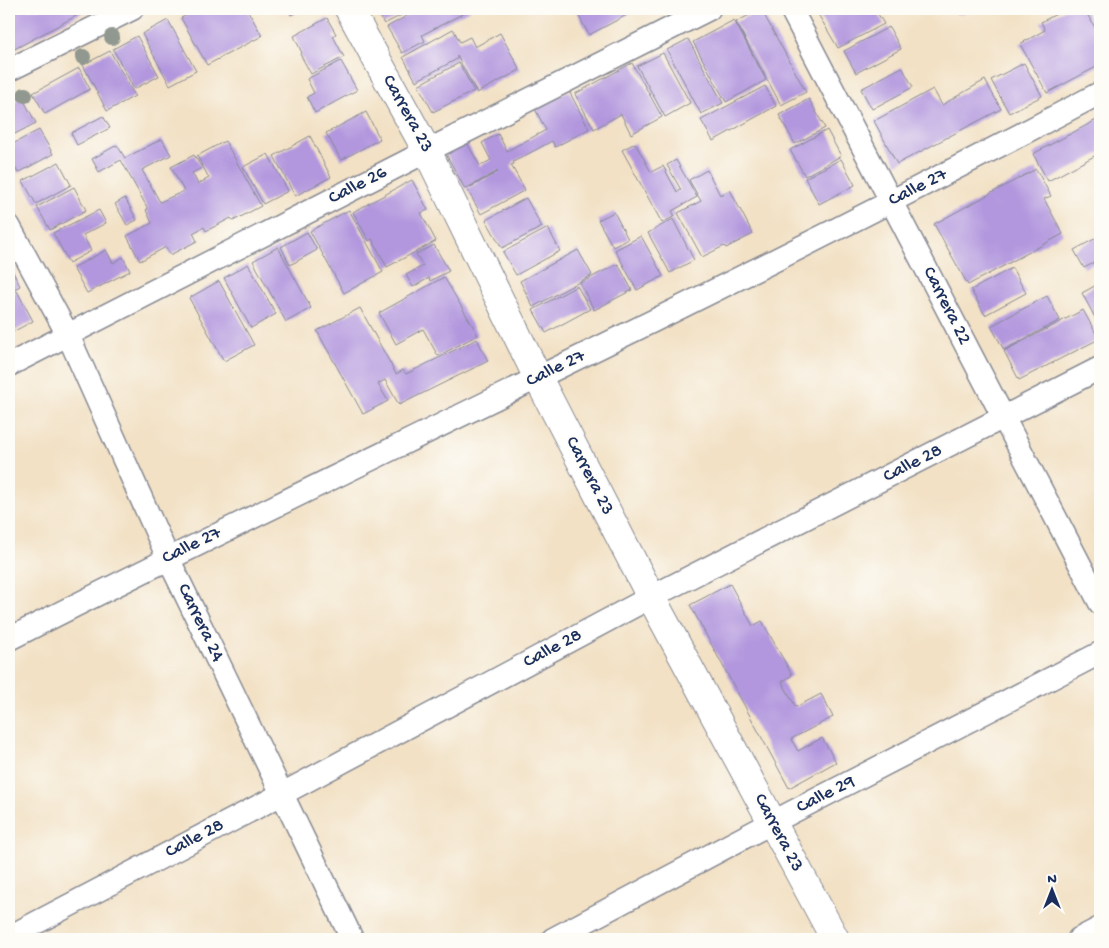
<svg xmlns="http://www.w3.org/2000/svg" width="1109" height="948" font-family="'Gochi Hand',sans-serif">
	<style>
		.building { fill: #b297de }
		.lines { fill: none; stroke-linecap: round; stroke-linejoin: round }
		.minor-casing { stroke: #868892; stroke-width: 25 }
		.tertiary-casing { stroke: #868892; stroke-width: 30 }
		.minor { stroke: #fff; stroke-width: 22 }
		.tertiary { stroke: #fff; stroke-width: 28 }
		.tree { fill: #919890 }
		.labels { text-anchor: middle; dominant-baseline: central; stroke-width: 4; stroke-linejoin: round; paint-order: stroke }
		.street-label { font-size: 19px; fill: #1b2f5e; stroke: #fdfcf7 }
	</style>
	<rect width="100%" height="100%" fill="#fdfcf7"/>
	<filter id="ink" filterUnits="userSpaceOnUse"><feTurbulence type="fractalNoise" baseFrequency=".02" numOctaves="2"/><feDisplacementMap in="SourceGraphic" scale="10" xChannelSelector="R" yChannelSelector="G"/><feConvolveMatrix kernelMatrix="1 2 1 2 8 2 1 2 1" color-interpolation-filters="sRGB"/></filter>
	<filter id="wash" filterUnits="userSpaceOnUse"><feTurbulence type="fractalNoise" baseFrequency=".0096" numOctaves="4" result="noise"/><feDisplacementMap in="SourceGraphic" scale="20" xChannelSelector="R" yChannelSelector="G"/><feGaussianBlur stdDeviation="1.12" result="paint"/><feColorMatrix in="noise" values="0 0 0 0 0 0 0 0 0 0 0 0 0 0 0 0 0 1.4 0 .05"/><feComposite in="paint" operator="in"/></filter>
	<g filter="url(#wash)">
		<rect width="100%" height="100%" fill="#f2e1c5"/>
		<g id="blocks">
			<path class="building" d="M19 9H89L9 52V14Z
				M198 9H247L262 36 207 65 181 18Z
				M288 9H303L291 15Z
				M375 9H414L384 24Z
				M419 9H472L422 35 425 41 402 53 387 27Z
				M575 9H638L589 35Z
				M761 9 806 92 781 105 736 22Z
				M815 9H875L884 24 838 48Z
				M957 9H973L961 15Z
				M1066 9H1084L1096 29 1100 27V65L1047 93 1020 44 1045 30 1041 22Z
				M327 18 336 34 333 36 344 57 311 74 300 54 302 53 294 36Z
				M168 20 196 71 170 85 142 34Z
				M734 20 766 80 726 102 693 42Z
				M889 27 901 49 856 73 844 51Z
				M453 29 460 42 470 37 475 47 500 33 520 70 477 93 457 56V59L416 81 403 57Z
				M137 36 159 76 134 89 113 49Z
				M688 39 723 103 701 114 667 50Z
				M110 51 135 96 107 111 83 65Z
				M663 53 690 103 665 117 637 66Z
				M341 61 357 90 315 113 307 97 314 93 307 79Z
				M459 63 474 91 433 112 418 85Z
				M632 63 662 117 631 134 621 114 594 129 575 94Z
				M1024 63 1042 96 1009 113 991 80Z
				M902 67 913 87 872 109 861 89Z
				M79 68 90 89 45 114 33 93Z
				M985 80 1001 109 897 164 874 121 933 89 942 105Z
				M765 86 776 106 713 141 701 120Z
				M569 91 589 129 555 147 552 141 513 162 514 164 511 165 525 190 481 214 467 189 498 172V171L465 189 445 152 466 141 480 166 491 160 482 143 498 134 507 151 546 130 535 109Z
				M22 97 36 123 9 137V104Z
				M809 99 825 128 795 144 779 115Z
				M366 112 380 139 341 160 326 133Z
				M103 116 110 128 77 145 71 133Z
				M1100 118V153L1048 181 1033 154Z
				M39 130 53 154 18 173 9 156V146Z
				M827 130 841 156 805 176 790 150Z
				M310 136 331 177 295 196 274 156Z
				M162 139 171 155 142 170 160 202 184 191 171 167 194 155 202 168 192 173 198 184 209 178 197 156 225 141 261 206 233 221 231 218 206 231 204 227 193 233 197 241 170 255 166 247 140 261 127 236 152 223 146 210 148 209 121 160 99 172 92 159 117 145 125 158Z
				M635 143 651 172 663 166 677 192 681 190 667 165 676 160 697 197 672 211 675 216 662 223 622 150Z
				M268 154 288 191 263 204 243 167Z
				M841 159 855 185 819 204 805 178Z
				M59 162 71 185 36 204 23 181Z
				M1036 169 1051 196 1044 199 1063 234 968 285 934 224Z
				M707 170 720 195 730 190 753 234 726 248 724 246 702 257 678 213 701 201 689 180Z
				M412 180 428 210 421 213 436 241 387 267 372 239 369 241 353 212Z
				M74 187 86 210 50 230 37 207Z
				M125 198 137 220 127 225 115 204Z
				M526 198 542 227 502 248 486 220Z
				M99 210 106 223 83 235 91 251 69 263 53 233Z
				M349 210 383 272 344 293 310 231Z
				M614 212 628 239 613 247 598 220Z
				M673 219 694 260 670 273 648 233Z
				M548 228 560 251 516 275 503 252Z
				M307 232 317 250 290 265 281 247Z
				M641 236 663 276 637 290 615 250Z
				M1100 236V260L1084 268 1074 250Z
				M434 245 449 271 430 281 429 278 413 287 406 275 423 266 416 254Z
				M278 247 311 308 286 322 253 261Z
				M106 250 113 263 123 257 130 271 87 293 73 268Z
				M578 250 592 275 533 307 520 281Z
				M9 264 20 286 9 292Z
				M248 264 276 314 251 328 224 278Z
				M618 264 632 290 594 310 580 283Z
				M1012 268 1026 293 985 315 971 290Z
				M444 277 478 335 438 356 423 329 396 344 379 313Z
				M219 281 254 345 224 361 189 298Z
				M1100 283V327L1082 293Z
				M577 286 590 309 546 333 533 310Z
				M17 291 33 321 9 334V295Z
				M1047 296 1060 320 1004 350 991 326Z
				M360 308 396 374 403 370 406 374 477 339 488 361 399 405 385 380 378 384 388 401 363 414 317 331Z
				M1083 310 1099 339 1019 380 1004 351Z
				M730 584 753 626 762 621 792 675 782 682 796 707 821 694 833 717 791 739 798 751 822 738 836 762 789 788 690 605Z"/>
		</g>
	</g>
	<g filter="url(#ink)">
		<use href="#blocks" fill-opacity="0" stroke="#868892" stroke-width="1"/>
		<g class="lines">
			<g class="minor-casing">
				<path id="minor" d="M791 9 1100 603
					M9 70 132 9
					M9 226 68 335 168 558 352 939
					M9 365 427 151 709 9
					M9 639C183 550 360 465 537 378 726 286 914 191 1100 93
					M9 937 282 794 651 597 1100 368
					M553 939 773 822 1100 653
					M1079 939 1100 928"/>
			</g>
			<g class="tertiary-casing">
				<path id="tertiary" d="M349 9 427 151 538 378 651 597 835 939"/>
			</g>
			<use href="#minor" class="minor"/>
			<use href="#tertiary" class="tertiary"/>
		</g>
		<g class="tree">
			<circle cx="112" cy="37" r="8"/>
			<circle cx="83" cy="57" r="8"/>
			<circle cx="25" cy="95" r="8"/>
		</g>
	</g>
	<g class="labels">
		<g class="street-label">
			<text transform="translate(407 114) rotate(61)">Carrera 23</text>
			<text transform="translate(358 186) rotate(-27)">Calle 26</text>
			<text transform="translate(918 188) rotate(-27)">Calle 27</text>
			<text transform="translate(946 306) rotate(63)">Carrera 22</text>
			<text transform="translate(556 369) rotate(-26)">Calle 27</text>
			<text transform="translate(913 464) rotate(-27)">Calle 28</text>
			<text transform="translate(589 476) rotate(63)">Carrera 23</text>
			<text transform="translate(192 546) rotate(-26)">Calle 27</text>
			<text transform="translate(200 623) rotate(64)">Carrera 24</text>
			<text transform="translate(553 649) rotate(-28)">Calle 28</text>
			<text transform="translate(826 795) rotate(-27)">Calle 29</text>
			<text transform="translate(778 833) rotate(62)">Carrera 23</text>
			<text transform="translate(195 839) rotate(-28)">Calle 28</text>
		</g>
	</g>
	<rect width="1109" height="948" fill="none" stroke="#fdfcf7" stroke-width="30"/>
	<g transform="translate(1052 890)" stroke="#fdfcf7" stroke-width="4" paint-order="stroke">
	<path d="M0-4L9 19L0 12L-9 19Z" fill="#1b2f5e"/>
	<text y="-8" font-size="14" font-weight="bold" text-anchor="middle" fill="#1b2f5e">N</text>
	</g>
</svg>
